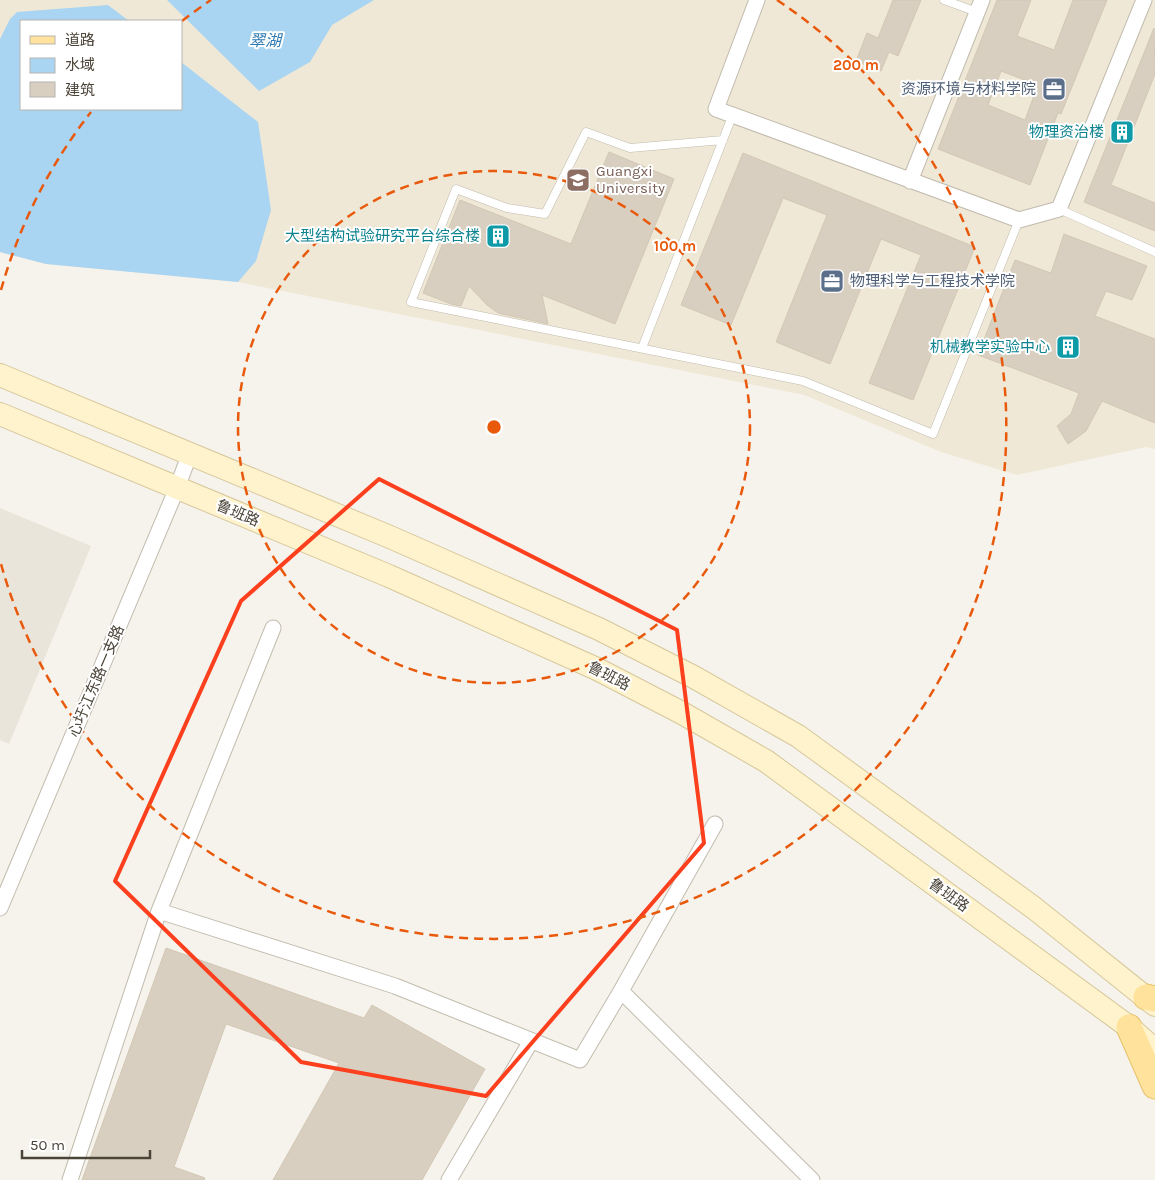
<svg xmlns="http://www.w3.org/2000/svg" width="1155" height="1180" font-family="Karla,'Noto Sans SC',sans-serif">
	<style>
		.residential { fill: #eae5da }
		.education { fill: #efe8d6; fill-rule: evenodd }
		.water { fill: #a9d4f2 }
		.building { fill: #d8cfc1; stroke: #d3c7b4; fill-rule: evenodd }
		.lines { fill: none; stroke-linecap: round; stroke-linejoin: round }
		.service-casing { stroke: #c2bbae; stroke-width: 9 }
		.minor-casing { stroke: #c2bbae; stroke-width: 17 }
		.secondary-casing { stroke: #d6c79b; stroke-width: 24 }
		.primary-casing { stroke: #e6c16a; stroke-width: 27 }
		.service { stroke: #fff; stroke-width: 8 }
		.minor { stroke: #fff; stroke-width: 15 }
		.secondary { stroke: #fff3cd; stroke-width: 22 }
		.primary { stroke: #ffe39c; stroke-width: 25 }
		.marked { fill: none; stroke: #fc3f1d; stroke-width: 4; stroke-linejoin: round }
		.ring { fill: none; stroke: #e8590c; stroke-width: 2.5; stroke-dasharray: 9 6 }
		.labels { text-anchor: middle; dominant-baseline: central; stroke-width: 4; stroke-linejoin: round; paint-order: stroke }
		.service-label { font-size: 15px; fill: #4e5e75; stroke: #fff; text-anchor: end }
		.culture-label { font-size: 15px; fill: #0d838f; stroke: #fff; text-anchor: end }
		.education-label { font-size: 15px; fill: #785e54; stroke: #fff; text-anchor: start }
		.street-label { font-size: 15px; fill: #4b4439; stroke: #fff }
		.water-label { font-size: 16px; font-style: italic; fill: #2e7ab2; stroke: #fff }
		.centre { fill: #e8590c; stroke: #fff; stroke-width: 2.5 }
		.ring-label { font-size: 15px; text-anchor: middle; font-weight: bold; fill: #e8590c; stroke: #fff; stroke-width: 4; stroke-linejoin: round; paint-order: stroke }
	</style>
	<rect width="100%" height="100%" fill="#f6f3ec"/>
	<path class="residential" d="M0 508 91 546 9 744 0 740Z"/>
	<path class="education" d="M0 0H1155V449L1146 447 1017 475 941 452 804 395 238 282 46 264 0 252ZM21 21H181V109H21Z"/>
	<path class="water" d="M167 0H374L332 25 310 62 259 91Z
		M108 5 129 21H21V109H181V62L258 122 271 210 256 261 238 282 46 264 0 252V39L10 19 17 12Z"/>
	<path class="building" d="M893 0H921L898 56 889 52 881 71 856 61 867 33 878 38Z
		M997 0H1031L1017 36 1054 50 1073 0H1107L1061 114 1058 113 1030 185 938 149ZM1001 71 1038 85 1025 120 988 105Z
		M1154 28 1155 74 1111 185 1155 203V231L1084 202Z
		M609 152 674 179 615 324 542 295 548 324 498 313 487 305 469 286 461 306 451 304 423 293 460 200 571 244Z
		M743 153 975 247 913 400 869 383 921 255 881 239 830 364 776 342 827 215 783 198 731 325 681 305Z
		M1064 234 1147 266 1132 300 1106 291 1095 316 1155 339V423L1102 401 1086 431 1068 444 1057 426 1071 414 1079 393 978 355 1015 260 1051 273Z
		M166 948 364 1018 372 1005 485 1069 422 1180H273L339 1063 226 1024 174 1167 205 1178 204 1180H82Z"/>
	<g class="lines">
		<g class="service-casing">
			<path id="service" d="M944 0 977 12
				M723 140 630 148 586 132 545 214 507 208 456 189 411 302 803 381 933 434 1019 220
				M1059 209 1155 252
				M642 348 733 114"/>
		</g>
		<g class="minor-casing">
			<path id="minor" d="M757 0 716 109 1019 220 1059 209 1144 0
				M910 181 982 0
				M0 908 177 488 190 453
				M159 911 395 986 580 1060 621 991 715 824
				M621 991 812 1180
				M70 1180 159 911 273 628
				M449 1180 531 1041"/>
		</g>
		<g class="secondary-casing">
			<path id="secondary" d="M0 375 390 537 599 629 692 676 798 736 1034 908 1155 1005
				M0 414 389 576 597 669 682 713 766 761 1129 1027 1155 1050"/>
		</g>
		<g class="primary-casing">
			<path id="primary" d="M1146 997 1155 999
				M1129 1027 1155 1086"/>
		</g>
		<use href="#service" class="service"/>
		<use href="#minor" class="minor"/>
		<use href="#secondary" class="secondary"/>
		<use href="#primary" class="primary"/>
	</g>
	<path class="marked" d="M379 479 677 630 704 843 486 1096 301 1062 115 881 241 601Z"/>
	<g class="ring">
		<circle cx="494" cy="427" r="256"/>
		<path d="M1 290A512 512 0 0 1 91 112M182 21A512 512 0 0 1 211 0M777 0A512 512 0 1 1 1 564"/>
	</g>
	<defs>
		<g id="office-square" transform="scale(1.25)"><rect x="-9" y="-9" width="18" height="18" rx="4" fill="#5c6f8a" stroke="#fff"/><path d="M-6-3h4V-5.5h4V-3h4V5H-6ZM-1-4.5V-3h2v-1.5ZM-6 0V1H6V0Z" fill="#fff"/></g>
		<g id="building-square" transform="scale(1.25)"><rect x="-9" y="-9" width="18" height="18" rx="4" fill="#0f9aa8" stroke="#fff"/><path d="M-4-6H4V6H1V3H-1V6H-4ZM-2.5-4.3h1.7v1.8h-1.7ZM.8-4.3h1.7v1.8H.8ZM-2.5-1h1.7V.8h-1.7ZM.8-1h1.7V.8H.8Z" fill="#fff"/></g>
		<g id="university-square" transform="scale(1.25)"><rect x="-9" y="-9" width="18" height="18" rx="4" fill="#8d6e63" stroke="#fff"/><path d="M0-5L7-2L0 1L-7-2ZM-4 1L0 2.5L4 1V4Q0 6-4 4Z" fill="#fff"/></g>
	</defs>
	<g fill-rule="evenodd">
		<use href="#office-square" x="1054" y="89"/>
		<use href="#building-square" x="1122" y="132"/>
		<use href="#university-square" x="578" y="180"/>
		<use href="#building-square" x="498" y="236"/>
		<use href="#office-square" x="832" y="281"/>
		<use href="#building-square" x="1068" y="347"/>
	</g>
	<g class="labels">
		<g class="service-label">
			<text x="1036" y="89">资源环境与材料学院</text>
			<text x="850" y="281" text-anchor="start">物理科学与工程技术学院</text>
		</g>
		<g class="culture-label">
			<text x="1104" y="132">物理资治楼</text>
			<text x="480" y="236">大型结构试验研究平台综合楼</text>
			<text x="1050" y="347">机械教学实验中心</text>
		</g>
		<g class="education-label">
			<text x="596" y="171">Guangxi<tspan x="596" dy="17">University</tspan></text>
		</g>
		<g class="street-label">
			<text transform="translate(238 513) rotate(23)">鲁班路</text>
			<text transform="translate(609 676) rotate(27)">鲁班路</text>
			<text transform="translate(96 681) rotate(-67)">心圩江东路一支路</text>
			<text transform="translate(949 895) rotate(36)">鲁班路</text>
		</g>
		<g class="water-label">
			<text x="265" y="40">翠湖</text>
		</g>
	</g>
	<circle cx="494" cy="427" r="8" class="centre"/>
	<g class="ring-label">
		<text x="856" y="70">200 m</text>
		<text x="675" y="251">100 m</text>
	</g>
	<rect x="20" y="20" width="162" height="90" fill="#ffffff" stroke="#b7b4b0"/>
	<rect x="30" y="36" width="25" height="8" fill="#ffe39c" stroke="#b7b4b0"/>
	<text x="65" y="45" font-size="15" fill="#4b4439">道路</text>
	<rect x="30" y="58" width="25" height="15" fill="#a9d4f2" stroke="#b7b4b0"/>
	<text x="65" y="70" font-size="15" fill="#4b4439">水域</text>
	<rect x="30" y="82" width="25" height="15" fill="#d8cfc1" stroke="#b7b4b0"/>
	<text x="65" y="95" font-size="15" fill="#4b4439">建筑</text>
	<path d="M22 1150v8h128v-8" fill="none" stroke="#4b4439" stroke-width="2.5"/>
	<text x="30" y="1150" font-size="15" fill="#4b4439" stroke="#ffffff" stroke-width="4" paint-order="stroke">50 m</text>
</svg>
